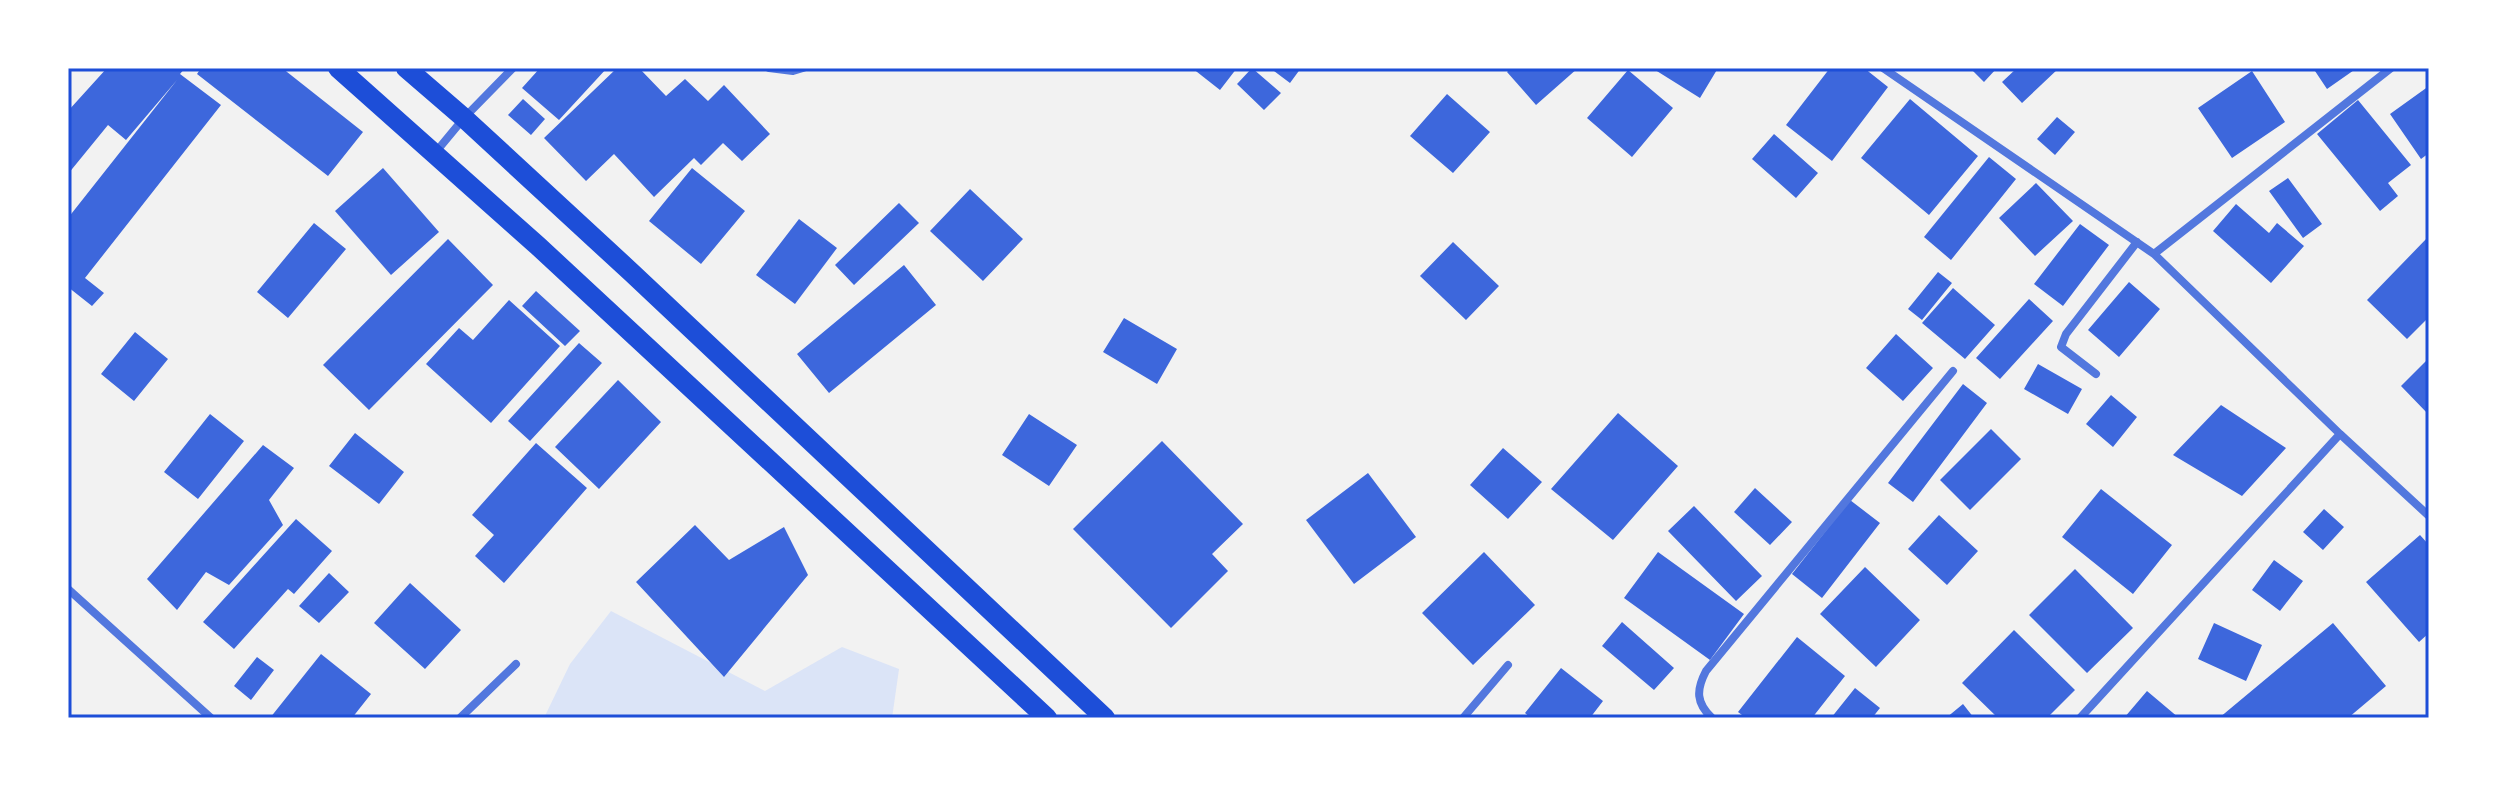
<svg xmlns="http://www.w3.org/2000/svg" width="2497" height="786" font-family="Signika,sans-serif">
	<style>
		.green { fill: #dbe4f7 }
		.building { fill: #3d67dc }
		.lines { fill: none; stroke-linecap: round; stroke-linejoin: round }
		.minor { stroke: #5277de; stroke-width: 8 }
		.primary { stroke: #1d4ed8; stroke-width: 20 }
		.neatline { fill: none; stroke: #1d4ed8; stroke-width: 3 }
	</style>
	<rect width="100%" height="100%" fill="#f2f2f2"/>
	<path class="green" d="M611 611 765 691 842 647 899 669 892 718H544L570 664Z"/>
	<path class="building" d="M107 68H185L180 74 221 105 85 278 104 293 92 306 68 287V218L177 80 126 140 108 125 68 174V111Z
		M201 68H282L363 132 328 176 197 74Z
		M540 68H607L559 120 522 88Z
		M617 68H639L666 96 685 79 708 101 724 85 770 134 742 161 723 143 701 165 694 158 654 197 614 154 586 181 544 138Z
		M1192 68H1237L1220 90Z
		M1252 68 1281 93 1264 110 1237 84Z
		M1270 68H1301L1290 83Z
		M1511 68H1578L1536 105 1507 72Z
		M1652 68H1718L1700 98Z
		M1830 68H1864L1888 87 1832 161 1786 125Z
		M1970 68H1997L1984 82Z
		M2017 68H2059L2022 103 2002 82Z
		M2313 68H2357L2327 89Z
		M1628 70 1673 108 1632 157 1587 118Z
		M2252 71 2285 122 2232 158 2198 108Z
		M2429 86V153L2421 159 2390 114Z
		M1447 94 1490 132 1453 173 1410 136Z
		M523 99 545 119 531 135 508 115Z
		M1910 99 1978 156 1929 215 1861 158Z
		M2358 100 2411 165 2388 183 2398 196 2380 211 2317 134Z
		M2057 117 2075 132 2055 155 2037 139Z
		M1774 134 1818 173 1796 198 1752 159Z
		M1989 157 2016 179 1951 260 1924 237Z
		M383 168 439 232 391 275 335 211Z
		M692 168 745 211 701 264 649 221Z
		M2288 178 2322 224 2303 238 2269 191Z
		M2036 183 2073 221 2035 256 1999 218Z
		M970 189 1023 239 983 281 930 231Z
		M899 203 919 223 854 285 835 265Z
		M2236 204 2269 233 2277 223 2304 246 2271 283 2213 231Z
		M799 219 837 248 795 304 756 275Z
		M314 223 346 249 288 318 257 292Z
		M2080 224 2109 245 2063 306 2034 284Z
		M2429 236V317L2407 339 2367 300Z
		M448 239 493 285 369 410 323 365Z
		M1453 242 1499 286 1466 320 1420 276Z
		M904 265 936 305 829 393 797 354Z
		M1938 272 1952 283 1922 320 1908 309Z
		M2129 282 2160 309 2119 357 2088 330Z
		M1953 288 1995 325 1965 359 1922 323Z
		M536 291 580 331 565 346 522 306Z
		M2029 299 2053 321 2000 379 1976 358Z
		M509 300 560 346 491 423 426 364 459 328 473 340Z
		M1124 318 1177 349 1157 384 1103 352Z
		M135 332 168 359 134 401 101 374Z
		M1896 334 1933 368 1903 401 1866 368Z
		M579 343 602 363 530 441 508 421Z
		M2429 358V415L2401 386Z
		M2038 364 2082 389 2068 414 2024 389Z
		M618 380 661 422 599 489 555 447Z
		M1963 384 1987 403 1913 502 1888 483Z
		M2111 395 2137 417 2113 447 2086 424Z
		M2221 405 2286 448 2242 496 2173 455Z
		M1618 413 1678 466 1613 540 1551 489Z
		M210 414 244 441 198 499 164 472Z
		M1029 414 1077 445 1049 486 1002 455Z
		M1991 429 2021 459 1970 510 1940 480Z
		M355 433 404 472 379 504 329 466Z
		M1162 441 1243 524 1212 554 1228 571 1171 628 1073 529Z
		M536 443 587 488 504 583 475 556 494 535 472 515Z
		M263 445 294 468 269 500 283 525 229 585 206 572 177 610 147 579Z
		M1503 448 1542 482 1508 519 1470 485Z
		M1368 473 1416 537 1354 584 1306 520Z
		M1755 488 1792 522 1770 545 1734 512Z
		M2101 489 2172 545 2133 594 2062 537Z
		M1850 500 1880 523 1822 598 1792 574Z
		M1694 506 1762 576 1736 601 1668 531Z
		M2324 509 2344 527 2323 550 2303 532Z
		M1939 515 1978 551 1947 585 1908 549Z
		M296 519 332 551 294 594 288 589 234 649 203 622Z
		M695 525 729 560 784 527 808 575 724 677 636 582Z
		M2420 535 2429 545V633L2419 642 2366 582Z
		M1484 552 1535 605 1473 665 1422 613Z
		M1658 552 1744 614 1710 660 1624 598Z
		M2274 560 2303 581 2280 611 2252 590Z
		M1865 567 1920 620 1876 667 1820 614Z
		M2075 569 2133 628 2087 673 2029 615Z
		M329 573 349 592 319 623 299 606Z
		M410 583 461 630 425 669 374 623Z
		M1622 622 1674 668 1654 690 1602 646Z
		M2214 623 2262 645 2246 681 2198 659Z
		M2333 623 2386 686 2348 718H2219Z
		M2014 630 2075 690 2047 718H1998L1962 683Z
		M1797 637 1845 676 1812 718H1746L1738 712Z
		M321 654 371 694 352 718H270Z
		M257 657 274 670 251 700 234 686Z
		M1561 668 1603 701 1590 718H1531L1525 713Z
		M1855 688 1880 708 1872 718H1831Z
		M2147 691 2179 718H2124Z
		M1963 704 1974 718H1946Z"/>
	<g class="lines">
		<path class="minor" d="M769 68 793 71 803 68
			M1883 68 2154 254 2391 68
			M435 153 464 118 513 68
			M2154 254 2340 434 2429 516
			M2096 374 2061 347 2066 334 2137 242
			M68 589 211 718
			M460 718 516 664
			M1463 718 1508 665
			M1712 718C1696 703 1696 690 1706 671L1953 371
			M2080 718 2340 434"/>
		<path class="primary" d="M338 68 538 246 1047 718
			M406 68 464 118 632 273 1105 718"/>
	</g>
	<rect width="2497" height="786" fill="none" stroke="#ffffff" stroke-width="140"/>
	<rect x="70" y="70" width="2357" height="646" class="neatline"/>
</svg>
